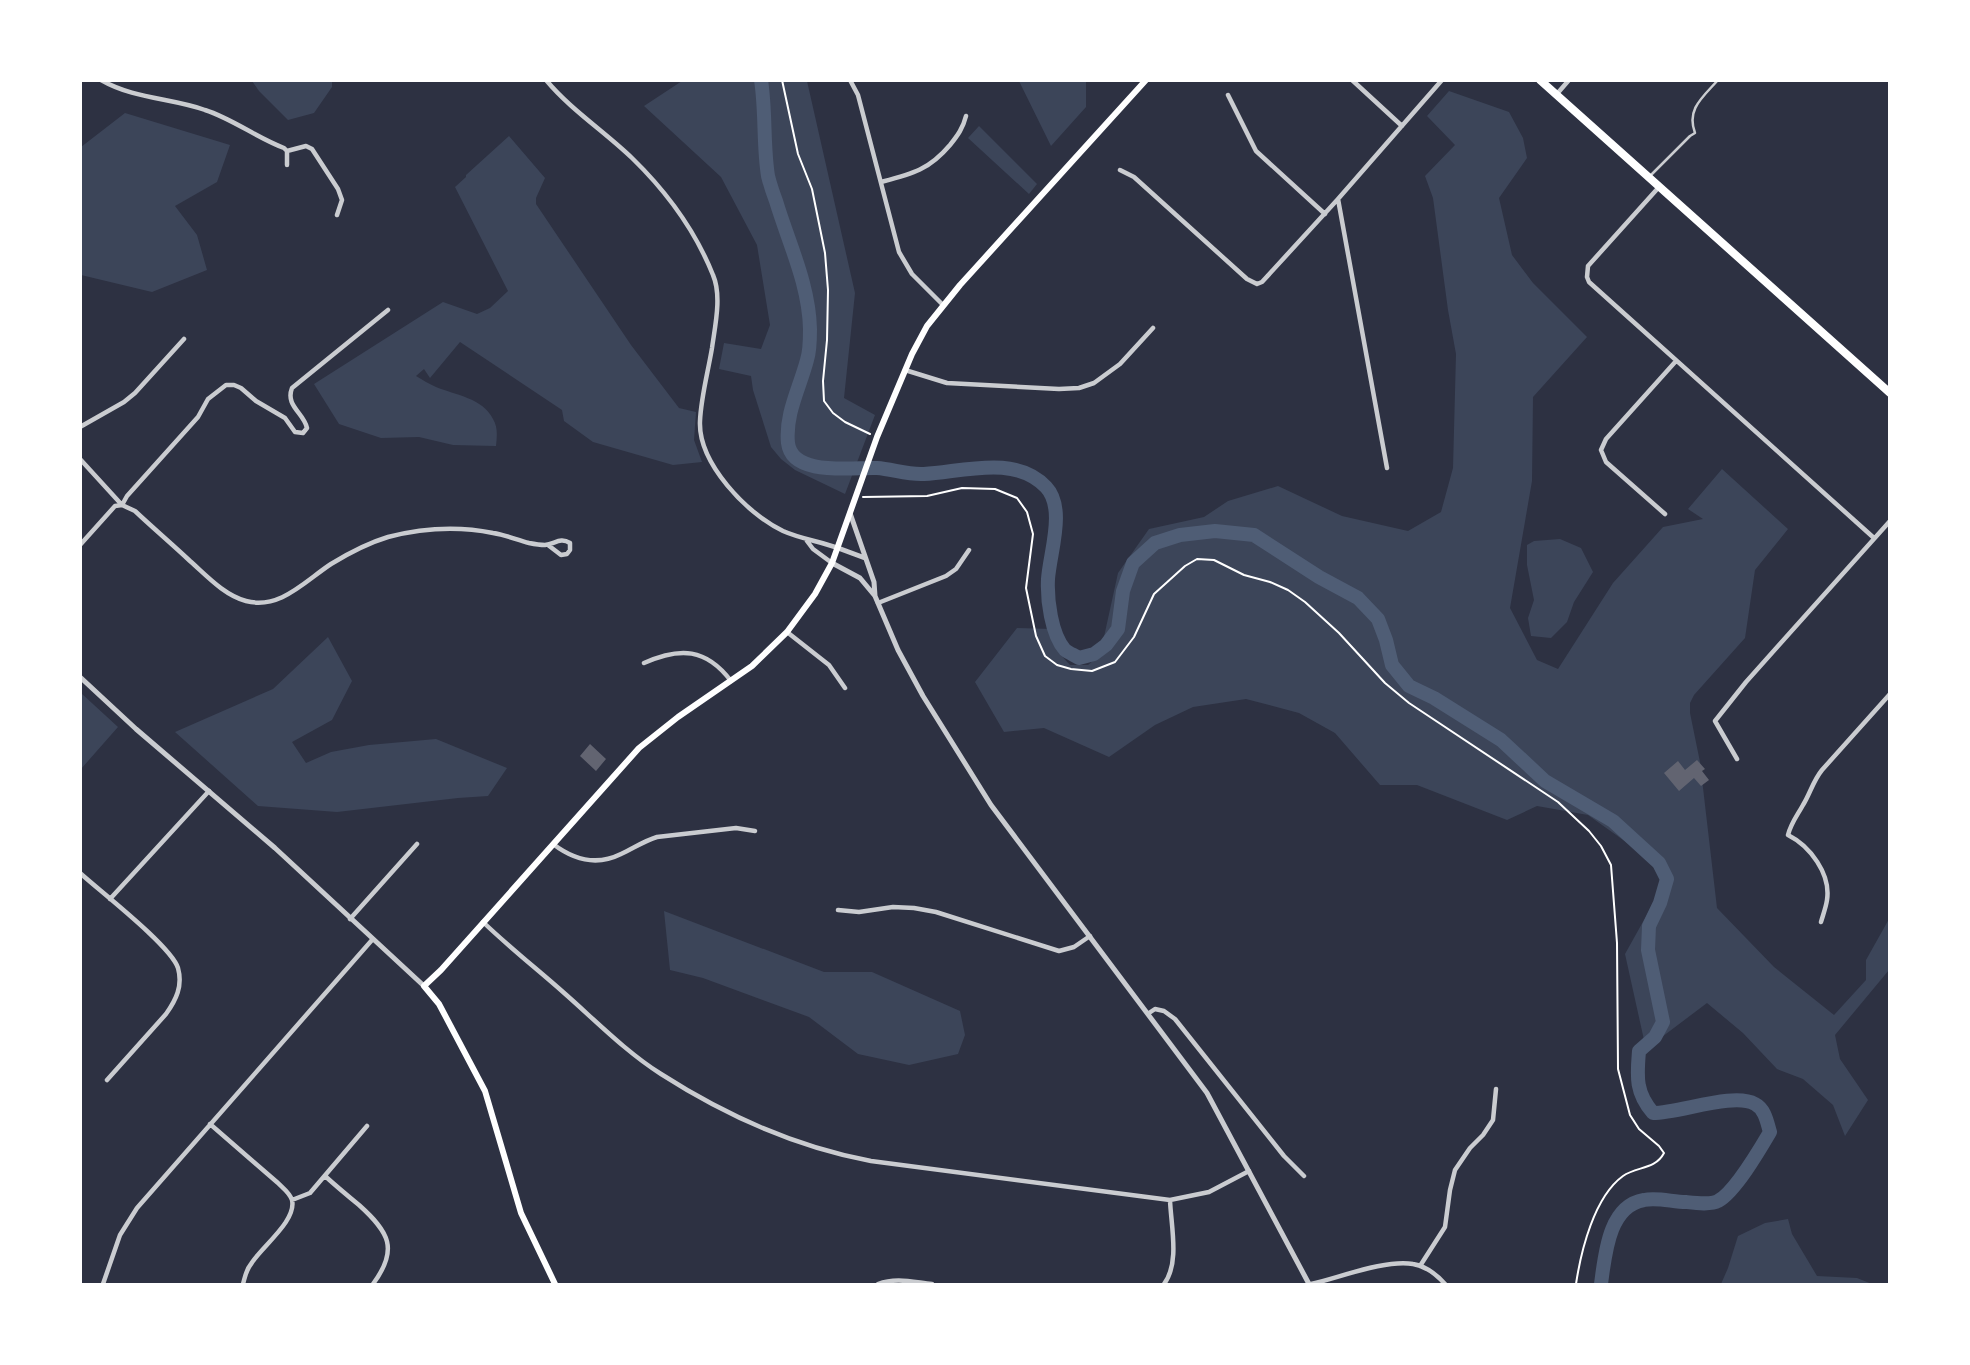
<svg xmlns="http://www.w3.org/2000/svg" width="1970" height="1365" font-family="Ubuntu,sans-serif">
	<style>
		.green { fill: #3c4559 }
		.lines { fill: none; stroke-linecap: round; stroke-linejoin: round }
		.river { stroke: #4f5d75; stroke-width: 14 }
		.building { fill: #626471 }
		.path { stroke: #fff; stroke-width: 2 }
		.service { stroke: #caccd0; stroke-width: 2.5 }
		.minor { stroke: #caccd0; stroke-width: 4.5 }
		.tertiary { stroke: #caccd0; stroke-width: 5 }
		.secondary { stroke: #fff; stroke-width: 6 }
		.trunk { stroke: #fff; stroke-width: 8 }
	</style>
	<rect width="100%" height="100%" fill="#2d3142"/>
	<path class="green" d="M252 81H332V87L314 113 288 120 259 91Z
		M682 81H807L855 293 844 398 875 415 845 494 795 470 781 459 771 447 753 390 751 376 719 369 724 343 761 349 770 325 757 245 721 177 644 106Z
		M1019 81H1086V107L1051 146Z
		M1449 91 1509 112 1523 138 1527 158 1499 198 1512 255 1533 283 1587 337 1533 397 1532 481 1510 608 1537 660 1558 669 1613 583 1663 527 1703 519 1688 509 1722 469 1788 529 1755 570 1745 638 1694 695 1690 703V713L1700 762 1717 908 1774 967 1834 1015 1866 980V960L1889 919V970L1835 1035 1840 1059 1868 1100 1845 1136 1833 1105 1803 1079 1777 1069 1743 1033 1707 1003 1646 1049 1625 954 1659 893 1660 878 1647 857 1588 815 1537 806 1507 820 1417 785H1380L1335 733 1299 713 1246 699 1193 707 1155 725 1109 757 1044 728 1004 732 975 682 1017 628 1052 629 1059 653 1070 665H1088L1100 655 1118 573 1149 529 1204 517 1228 501 1278 486 1342 516 1408 531 1441 512 1453 468 1456 354 1448 310 1433 198 1425 176 1455 145 1427 116Z
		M125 113 230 145 217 182 175 206 197 235 207 270 152 292 81 275V147Z
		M979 126 1037 184 1029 194 968 138Z
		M509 136 545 178 536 198V204L631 345 679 408 696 412 694 440 702 462 673 465 593 442 564 421 562 410 460 342 430 378 424 369 416 376C423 380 429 384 436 387 455 395 483 398 493 419 498 427 497 437 496 446L453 445 419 437 381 438 339 424 314 384 443 302 477 314 490 308 508 291 455 187 466 177V175Z
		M1560 539 1581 548 1593 572 1574 602 1567 622 1551 638 1531 636 1528 618 1534 600 1527 565V545L1534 541Z
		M328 637 352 681 332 720 292 742 306 763 331 752 369 745 436 739 507 768 488 796 458 798 337 812 258 806 175 732 273 689Z
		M81 693 118 727 81 769Z
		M664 911 824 972H872L960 1011 965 1035 958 1054 909 1065 858 1054 809 1017 703 978 670 970Z
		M1788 1219 1792 1234 1817 1276 1857 1278 1872 1284H1721L1728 1268 1738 1236 1765 1223Z"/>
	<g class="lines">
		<path class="river" d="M761 80C766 112 763 145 768 176 770 184 773 193 776 201 789 244 809 284 810 329 810 339 810 351 807 360 800 387 785 414 788 443 792 477 853 467 877 468 892 469 908 475 924 474 962 472 1015 454 1046 487 1066 508 1050 552 1048 579 1047 599 1051 634 1065 650 1069 653 1074 655 1079 658L1094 654 1106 645 1118 629 1123 591 1133 563 1155 543 1180 535 1215 531 1254 535 1319 577 1358 598 1378 619 1386 640 1392 665 1409 686 1434 698 1501 740 1545 781 1613 821 1659 863 1667 879 1660 903 1649 926 1648 950 1663 1022 1655 1037 1639 1051C1637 1076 1635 1092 1653 1113 1680 1113 1734 1092 1755 1104 1765 1109 1767 1122 1770 1132 1760 1149 1735 1192 1718 1201 1711 1205 1695 1203 1686 1202 1673 1202 1657 1197 1644 1200 1608 1206 1605 1256 1601 1284"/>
	</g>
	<path class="building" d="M590 744 606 759 596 771 580 756Z
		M1697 760 1705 769 1702 771 1709 780 1701 786 1694 778 1679 791 1664 773 1678 761 1685 770Z"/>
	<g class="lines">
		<path class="path" d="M782 80 798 154 812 189 825 253 828 290 827 340 823 381 824 401 833 413 845 422 870 434
			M863 497 927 496 962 488 995 489 1017 498 1027 512 1033 534 1026 588 1036 636 1045 656 1057 665 1071 669 1092 671 1115 662 1134 637 1154 594 1185 566 1197 559 1214 560 1244 575 1270 582 1288 590 1305 602 1339 633 1385 683 1409 703 1558 802 1589 831 1601 846 1611 865 1617 943 1618 1069 1630 1115 1639 1129 1659 1146 1664 1153C1655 1170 1637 1166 1623 1176 1594 1197 1581 1251 1576 1284"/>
		<path class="service" d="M1651 175 1690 136 1695 133C1686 109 1703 97 1718 80"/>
		<path class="minor" d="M101 80C134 99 171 98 205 110 233 119 257 138 284 148L287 151V165
			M546 80C571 110 604 131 632 158 667 192 695 230 713 275 722 296 715 326 712 348 708 372 701 397 700 421 698 463 747 514 783 531 801 539 819 541 838 548
			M850 80 858 95 899 252 912 274 943 305
			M1352 80 1402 126
			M1228 95 1256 151 1325 214
			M1556 95 1569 80
			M287 151 306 146 312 149 338 189 342 200 337 215
			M1120 170 1134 177 1247 279 1257 284 1262 282 1338 199 1442 80
			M881 182C912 174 929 170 950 145 958 135 963 128 966 116
			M1659 187 1588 266 1587 277 1589 282 1874 538
			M1338 199 1387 468
			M905 370 947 383 1059 389 1079 388 1094 383 1120 364 1153 328
			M80 427 124 402 135 393 184 339
			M80 459 122 505 135 511C153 528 172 544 190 561 207 576 224 595 246 601 280 610 305 581 331 564 349 553 368 543 388 537 423 528 458 526 493 533 506 535 517 540 529 543 534 544 540 545 545 545 555 544 560 537 570 543V550L567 554 561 555 548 545
			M1665 514 1606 462 1601 450 1606 439 1676 361
			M807 541 813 549 832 563
			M80 545 115 506 122 505 127 496 198 417 208 399 226 385H234L241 388 256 401 285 418 295 432 303 433 307 428C304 413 285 406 292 388L388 310
			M878 603 946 576 956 569 969 550
			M787 632 829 665 845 688
			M644 663C680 647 706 648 731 681
			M1737 759 1715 721 1746 682 1890 521
			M553 844C574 860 597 866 621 854 634 848 644 841 657 837L736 828 755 831
			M80 873C101 892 171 946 178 968 183 986 176 1000 166 1014L107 1080
			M110 899 209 791
			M838 910 859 912 893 907 914 908 936 912 1059 951 1074 947 1090 936
			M350 919 417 844
			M483 922C509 947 537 969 563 992 595 1020 626 1052 661 1074 725 1115 796 1147 871 1161L1170 1200 1209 1192 1249 1171
			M1821 922C1823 915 1826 907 1827 900 1831 874 1810 846 1788 835 1791 823 1797 816 1803 805 1810 794 1813 781 1822 770L1890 694
			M1149 1013 1155 1009 1164 1011 1175 1019 1284 1156 1304 1176
			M210 1124 278 1183C283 1188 290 1193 292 1200 297 1221 261 1247 251 1264 246 1270 245 1277 243 1284
			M325 1176C336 1186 348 1196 359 1205 389 1232 399 1249 373 1284
			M292 1200 310 1193 367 1126
			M1420 1266 1445 1227 1450 1190 1455 1170 1470 1148 1483 1135 1493 1120 1496 1089
			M103 1284 120 1235 137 1208 372 940
			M878 1284C896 1277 913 1282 932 1284
			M1164 1284C1180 1263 1171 1226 1170 1200
			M1311 1284C1338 1278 1386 1259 1413 1264 1426 1266 1437 1275 1445 1284"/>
		<path class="tertiary" d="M850 513 874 582 875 596 898 650 923 696 991 805 1207 1093 1309 1284
			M838 548 865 558
			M832 563 860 578 875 596
			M80 677 136 729 275 848 424 986"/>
		<path class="secondary" d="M555 1284 521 1213 485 1091 439 1004 424 986 441 970 639 748 678 717 752 666 787 632 815 594 832 563 877 437 912 354 927 326 960 285 1146 80"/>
		<path class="trunk" d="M1540 80 1890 393"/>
	</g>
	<rect width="1970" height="1365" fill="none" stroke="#ffffff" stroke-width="164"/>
</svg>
